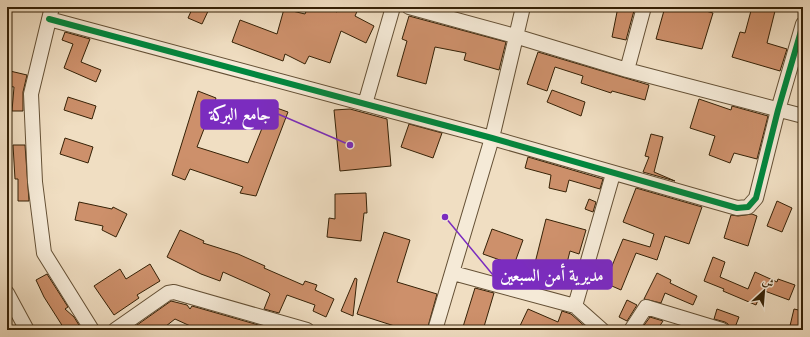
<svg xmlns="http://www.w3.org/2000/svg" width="810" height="337" font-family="'EB Garamond',Amiri,serif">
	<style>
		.building { fill: #cd906b; stroke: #352106 }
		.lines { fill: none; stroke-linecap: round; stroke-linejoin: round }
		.minor-casing { stroke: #645035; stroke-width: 16 }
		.minor { stroke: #f5ead7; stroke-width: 14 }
		.cycleway-casing { stroke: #f5ead7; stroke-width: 8 }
		.cycleway { stroke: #00873e; stroke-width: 6 }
		.leader { fill: none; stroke: #7b2cbf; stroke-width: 1.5 }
		.callout-dot { fill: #7b2cbf; stroke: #f5ead7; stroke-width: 1.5 }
		.callout { fill: #7b2cbf; stroke: #7b2cbf; stroke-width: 1.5 }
		.callout-label { font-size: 17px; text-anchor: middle; font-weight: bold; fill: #fff }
	</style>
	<rect width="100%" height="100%" fill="#f0dec2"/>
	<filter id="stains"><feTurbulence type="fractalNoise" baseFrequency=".005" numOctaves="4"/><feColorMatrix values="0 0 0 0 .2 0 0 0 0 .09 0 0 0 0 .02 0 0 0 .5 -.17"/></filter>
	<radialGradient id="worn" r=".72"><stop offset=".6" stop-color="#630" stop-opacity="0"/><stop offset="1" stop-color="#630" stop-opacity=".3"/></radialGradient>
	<path class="building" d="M193 7H210L202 24 188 18Z
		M308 7H328L337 12 339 7H359L355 16 374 26 366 43 341 31 330 63 309 56 305 64 285 54 283 61 232 42 240 20 277 34 284 9 305 14Z
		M618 7H635L626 40 612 37Z
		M665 7H679L694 11 695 8 713 13 702 49 656 39Z
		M752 7H776L767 43 787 49 780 71 732 57 740 32 745 33Z
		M409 16 506 42 499 70 464 60 466 53 435 47 426 84 397 76 407 41 402 39Z
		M65 32 90 39 81 62 101 70 96 82 64 68 73 44 62 40Z
		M538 52 649 85 645 100 612 91 611 93 581 83 583 76 555 67 547 91 527 84Z
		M10 71 27 75 23 92V111H12L14 87 7 86Z
		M552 90 585 102 581 116 547 102Z
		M198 91 216 98 197 147 248 163 271 106 288 112 256 196 240 193 243 187 190 169 185 180 172 175Z
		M68 97 96 106 92 119 64 110Z
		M699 99 731 110 732 106 768 116 757 159 734 153 730 163 709 155 715 136 690 128Z
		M350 109 387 119 391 166 340 171 334 110Z
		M409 124 442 133 433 158 401 147Z
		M651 134 663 137 654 172 675 181 643 172 649 157 645 156Z
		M65 138 93 147 88 163 60 154Z
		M13 145H25L29 201H18V179H15Z
		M528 157 603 179 600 189 569 180 566 192 549 188 551 175 525 168Z
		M636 188 702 207 689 244 665 236 657 260 636 253 621 290 605 283 623 239 650 247 654 234 623 222Z
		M366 193 367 213H364L361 241 327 237 329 218 335 219V194Z
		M589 199 596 202 593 212 585 209Z
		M777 201 792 208 782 232 767 226Z
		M79 202 112 209 113 207 127 214 116 237 102 230 103 226 75 220Z
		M752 214 757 216 748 246 724 238 731 215 738 216Z
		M546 219 586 230 579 254 570 251 563 279 533 271Z
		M492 229 523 240 514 265 483 254Z
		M180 230 204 241 203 243 238 254 265 266 264 268 303 285 305 281 317 285 315 290 334 299 326 317 313 311 315 305 287 295 279 313 264 309 270 294 268 292 223 272 220 281 201 274 167 257Z
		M384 232 410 240 397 282 437 294 427 330H407L357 314Z
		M713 257 725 262 720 277 748 289 755 272 777 282 778 279 795 285 789 300 762 290 756 305 723 291 724 289 704 281Z
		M150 264 160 281 137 295 139 298 114 315 94 286 120 269 126 279Z
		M657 273 671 280 670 283 697 296 693 305 665 293 661 303 644 299Z
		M47 274 68 307 65 309 74 317 82 330H65L44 297 36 280Z
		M355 278 357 279 353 316 341 311Z
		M475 288 494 293 483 330H462Z
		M627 300 637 305 627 321 619 317Z
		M171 301 187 305 190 309 192 306 276 330H199L175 319 161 330H130Z
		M528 309 558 322 562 311 571 314 589 330H518Z
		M717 309 739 317 734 330H730L728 324 725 322 714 319Z
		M794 309 803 311V330H789Z
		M650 317 663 321 657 330 642 328Z"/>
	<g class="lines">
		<g class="minor-casing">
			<path id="minor" d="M52 7 31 94 35 182 44 253 92 330
				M409 7 515 36 627 70 803 116
				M49 19 492 138 737 208 748 207 756 198 778 110 803 24
				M627 70 644 7
				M365 104 393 7
				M453 273 575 306 602 330
				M7 293 27 330
				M575 306 613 174
				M115 330 168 293 174 292 307 330
				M435 330 492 138 523 7
				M631 330 646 307 722 330"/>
		</g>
		<use href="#minor" class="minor"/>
		<g class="cycleway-casing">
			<path id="cycleway" d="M49 19 492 138 737 208 748 207 756 198 778 110 803 24"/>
		</g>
		<use href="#cycleway" class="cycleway"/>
	</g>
	<path class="leader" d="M350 145L278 114M445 217L493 275"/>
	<g class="callout-dot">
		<circle cx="350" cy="145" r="4"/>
		<circle cx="445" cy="217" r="4"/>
	</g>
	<g class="callout">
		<rect x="201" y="100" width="77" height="29" rx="4"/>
		<rect x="493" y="260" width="119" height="29" rx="4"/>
	</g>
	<g class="callout-label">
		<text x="240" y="120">جامع البركة</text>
		<text x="552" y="281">مديرية أمن السبعين</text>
	</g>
	<rect width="810" height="337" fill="none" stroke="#f0dec2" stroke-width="24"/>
	<rect x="8" y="8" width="794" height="321" fill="none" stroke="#352106" stroke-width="2"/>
	<rect x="12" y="12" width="786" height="313" fill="none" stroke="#352106"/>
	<g transform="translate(764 291) rotate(26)" stroke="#f5ead7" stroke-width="3" paint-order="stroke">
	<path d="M0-3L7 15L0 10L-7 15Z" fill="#352106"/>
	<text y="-6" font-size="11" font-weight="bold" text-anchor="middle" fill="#352106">ش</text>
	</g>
	<rect width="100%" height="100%" filter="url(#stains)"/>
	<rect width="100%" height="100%" fill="url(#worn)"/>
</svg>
